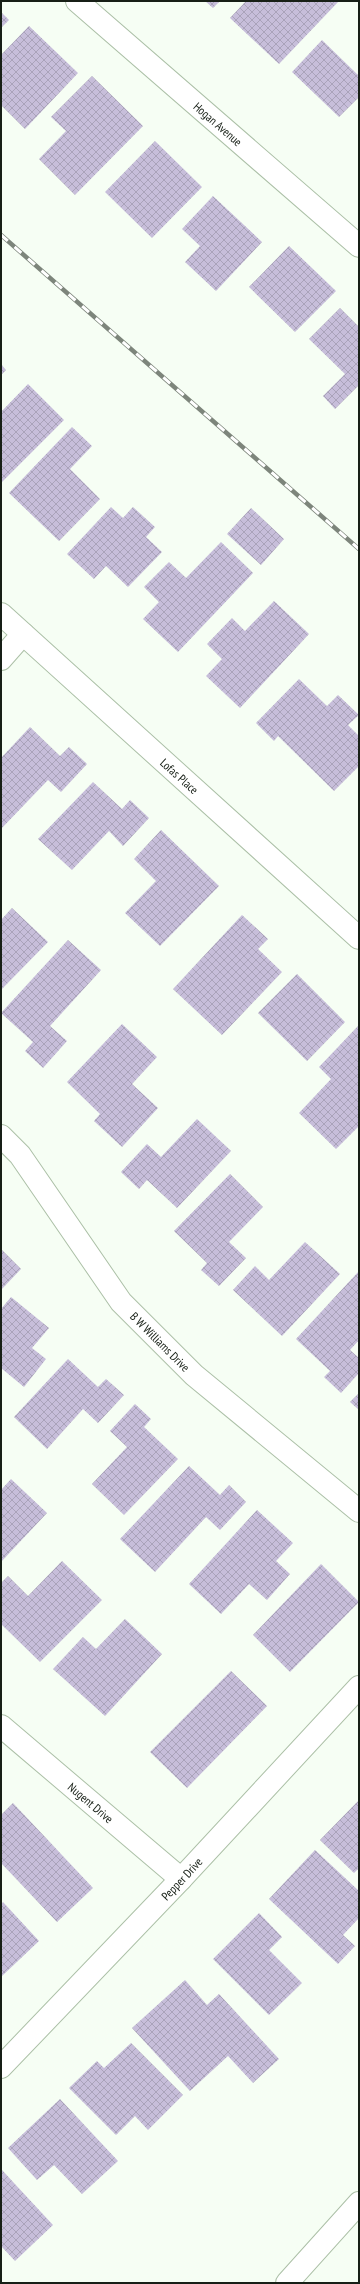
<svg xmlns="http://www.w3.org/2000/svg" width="360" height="2284" font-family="'PT Sans Narrow',sans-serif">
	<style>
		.building { fill: url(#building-cross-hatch) }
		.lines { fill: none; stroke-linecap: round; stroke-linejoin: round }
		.minor-casing { stroke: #acc0a7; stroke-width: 24 }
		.minor { stroke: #fff; stroke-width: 22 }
		.rail-casing { stroke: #7d857b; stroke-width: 4.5 }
		.rail { stroke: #fff; stroke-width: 3; stroke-dasharray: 9; stroke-linecap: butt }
		.labels { text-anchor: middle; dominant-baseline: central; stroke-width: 3; stroke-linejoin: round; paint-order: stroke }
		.street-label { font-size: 12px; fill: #171f16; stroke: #fff }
	</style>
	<defs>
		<pattern id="building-cross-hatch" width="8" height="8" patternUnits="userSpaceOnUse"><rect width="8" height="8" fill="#c7beda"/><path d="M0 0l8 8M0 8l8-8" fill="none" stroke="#aaa3ba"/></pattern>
	</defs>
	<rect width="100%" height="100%" fill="#f6fef4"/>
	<path class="building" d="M205 1H220L213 8Z
		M246 1 275 2 339 1 279 64 230 18Z
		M1 12 9 20 1 28Z
		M29 26 78 73 25 129 1 105V55Z
		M322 40 359 76V97L339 117 292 72Z
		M92 76 143 126 75 195 39 159 66 131 51 117Z
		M155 141 202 187 152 238 105 192Z
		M213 196 262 242 216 291 185 262 200 246 182 229Z
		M289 246 336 291 295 332 249 287Z
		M340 308 359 327V385L335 409 323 396 345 374 309 339Z
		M1 364 6 370 1 375Z
		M28 384 64 420 1 483V412Z
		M72 427 92 446 70 469 100 499 59 541 9 493Z
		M111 507 123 518 133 507 155 527 146 537 162 552 128 587 106 566 94 579 67 554Z
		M251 508 284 539 261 565 227 534Z
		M221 542 253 573 178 652 143 619 159 602 144 587 169 562 186 578Z
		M274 601 309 634 240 708 206 676 222 659 207 644 232 618 245 631Z
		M299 679 327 706 338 695 359 715 348 725 359 736V766L334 791 278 736 274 741 256 723Z
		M30 727 60 756 69 747 87 764 61 792 48 780 1 829V758Z
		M93 782 122 809 130 800 149 818 123 846 109 831 72 870 38 839Z
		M161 830 219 886 160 946 125 913 156 881 134 859Z
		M12 908 48 942 1 990V920Z
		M242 915 268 939 258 949 282 972 222 1035 173 989Z
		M68 940 101 970 50 1026 67 1041 43 1068 25 1051 33 1042 1 1013Z
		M297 974 345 1022 307 1061 258 1013Z
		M122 1024 157 1057 132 1084 158 1108 122 1147 94 1121 100 1114 67 1082Z
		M359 1025V1126L336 1149 299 1113 331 1079 319 1067Z
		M197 1119 231 1151 177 1208 147 1180 139 1189 121 1172 147 1144 161 1157Z
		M230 1174 263 1207 229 1242 246 1258 219 1286 201 1270 207 1263 174 1231Z
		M305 1242 340 1274 282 1336 233 1290 255 1266 269 1280Z
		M1 1249 21 1269 1 1290Z
		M359 1271V1340L350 1350 359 1358V1373L341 1393 324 1377 330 1371 296 1339Z
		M11 1297 49 1328 32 1348 46 1359 24 1387 1 1368V1309Z
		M68 1359 98 1387 106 1379 124 1395 98 1423 83 1409 47 1449 14 1417Z
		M359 1393V1410L350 1402Z
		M135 1404 151 1419 144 1427 178 1459 124 1515 92 1484 127 1447 110 1431Z
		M189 1466 220 1495 229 1485 246 1502 220 1530 206 1517 155 1572 120 1539Z
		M11 1479 47 1513 1 1562V1490Z
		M257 1510 293 1543 276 1561 290 1574 267 1600 249 1584 221 1614 189 1584Z
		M62 1561 102 1600 40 1662 1 1624V1583L8 1576 28 1596Z
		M321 1564 359 1602 290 1672 253 1635Z
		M125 1619 162 1654 105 1716 53 1669 83 1637 96 1649Z
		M231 1671 267 1706 187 1788 150 1752Z
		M359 1800V1868L354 1873 320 1840Z
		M13 1803 93 1888 57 1922 1 1863V1815Z
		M315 1850 359 1891V1918L343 1935 355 1946 338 1964 269 1899Z
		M3 1902 39 1941 1 1977V1904Z
		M259 1913 282 1937 269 1950 302 1983 269 2015 213 1959Z
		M185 1980 207 2005 219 1994 279 2059 253 2083 228 2056 190 2091 132 2028Z
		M131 2043 183 2095 148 2130 135 2116 116 2135 69 2088 97 2061 104 2068Z
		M60 2099 118 2161 82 2194 54 2165 37 2180 8 2148Z
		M1 2169 53 2225 15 2261 1 2246Z"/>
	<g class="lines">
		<g class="minor-casing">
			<g id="minor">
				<path id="s1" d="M77 1 359 246"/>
				<path id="s2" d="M1 614 359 938"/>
				<path d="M1 659 23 634"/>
				<path id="s3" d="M1 1136 20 1155 121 1302 194 1375 359 1511"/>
				<path id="s4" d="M1 1726 181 1879"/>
				<path id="s5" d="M1 2067 181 1879 359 1687"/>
				<path d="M287 2283 359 2203"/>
			</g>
		</g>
		<use href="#minor" class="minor"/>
		<g class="rail-casing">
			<path id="rail" d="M1 235 359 549"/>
		</g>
		<use href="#rail" class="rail"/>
	</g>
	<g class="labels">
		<g class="street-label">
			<text stroke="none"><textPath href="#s1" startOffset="187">Hogan Avenue</textPath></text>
			<text stroke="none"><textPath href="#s2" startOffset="241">Lofas Place</textPath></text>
			<text stroke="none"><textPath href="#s3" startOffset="261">B W Williams Drive</textPath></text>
			<text stroke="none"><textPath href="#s4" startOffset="118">Nugent Drive</textPath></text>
			<text stroke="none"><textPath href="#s5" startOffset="261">Pepper Drive</textPath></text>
		</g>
	</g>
	<rect width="360" height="2284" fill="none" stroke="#171f16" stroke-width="4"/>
</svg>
